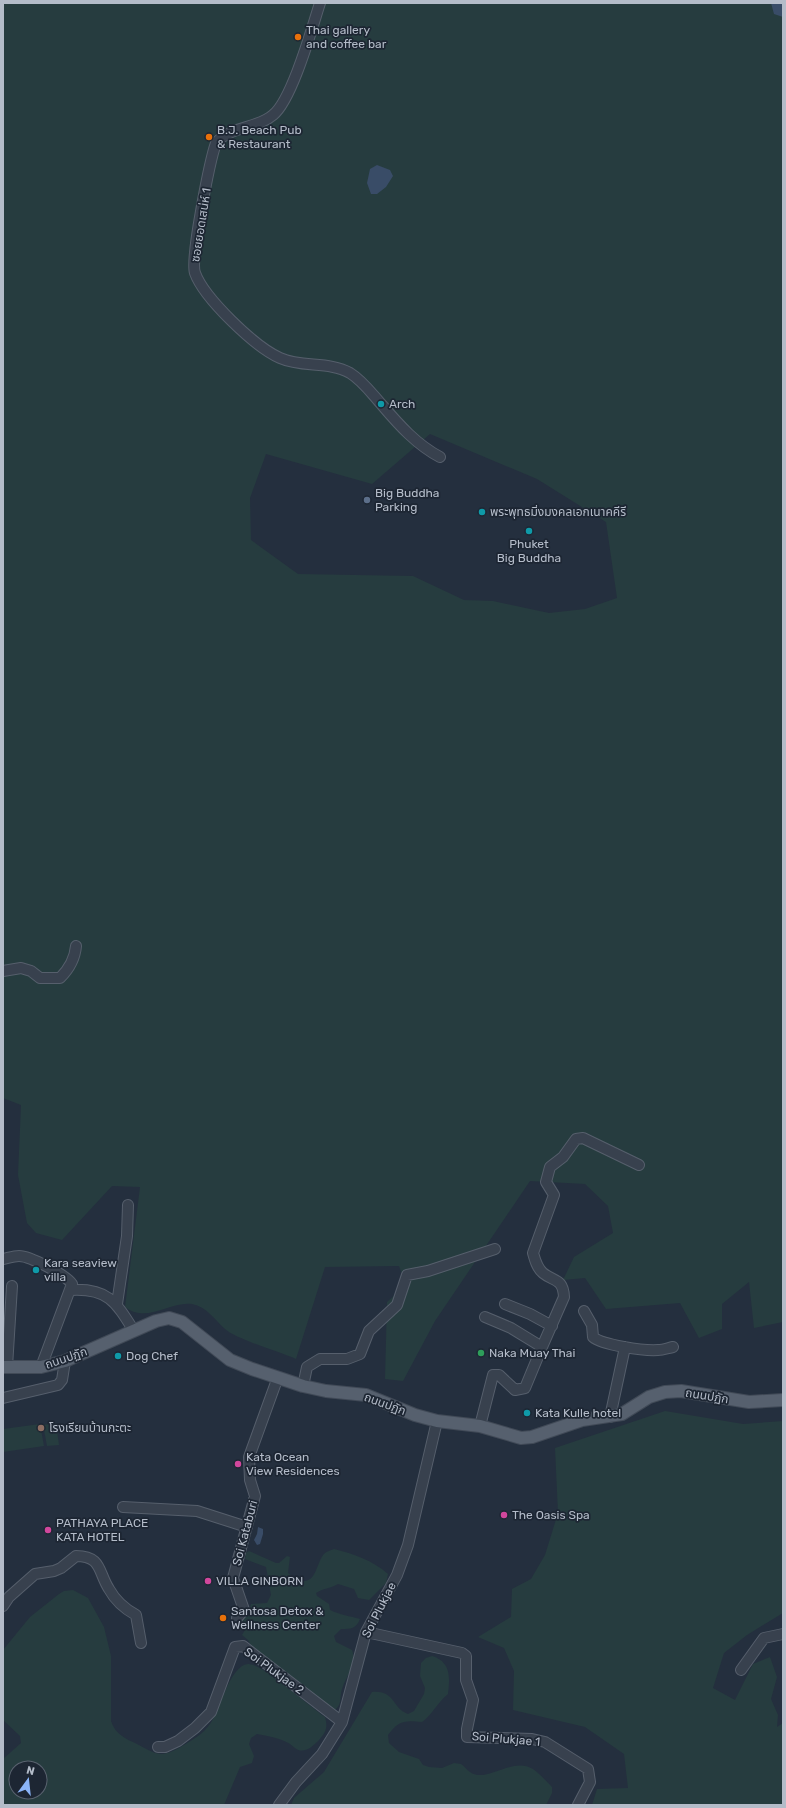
<svg xmlns="http://www.w3.org/2000/svg" width="786" height="1808" font-family="Rubik,'Noto Sans Thai',sans-serif">
	<style>
		.green { fill: #263c3f; fill-rule: evenodd }
		.water { fill: #394c67 }
		.lines { fill: none; stroke-linecap: round; stroke-linejoin: round }
		.minor-casing { stroke: #565f6c; stroke-width: 12 }
		.major-casing { stroke: #414a57; stroke-width: 14 }
		.minor { stroke: #38414e; stroke-width: 10 }
		.major { stroke: #56606e; stroke-width: 12 }
		.food-dot { fill: #e8710a; stroke: #1d2633; stroke-width: 1.5 }
		.culture-dot { fill: #0f9aa8; stroke: #1d2633; stroke-width: 1.5 }
		.service-dot { fill: #5c6f8a; stroke: #1d2633; stroke-width: 1.5 }
		.leisure-dot { fill: #2e9e5b; stroke: #1d2633; stroke-width: 1.5 }
		.education-dot { fill: #8d6e63; stroke: #1d2633; stroke-width: 1.5 }
		.hotel-dot { fill: #d1479c; stroke: #1d2633; stroke-width: 1.5 }
		.labels { text-anchor: middle; dominant-baseline: central; stroke-width: 3.5; stroke-linejoin: round; paint-order: stroke }
		.poi-label { font-size: 12px; fill: #b4bcc9; stroke: #1d2633; text-anchor: start }
		.street-label { font-size: 12px; fill: #b4bcc9; stroke: #1d2633 }
	</style>
	<rect width="100%" height="100%" fill="#242f3e"/>
	<path class="green" d="M3 3H783V1322L754 1328 749 1282 722 1304V1329L699 1338 680 1303 606 1309 585 1278 563 1280 574 1257 613 1233 608 1206 585 1184 530 1181 435 1321 403 1381 385 1379 387 1302 406 1285 399 1266 325 1267 296 1359C280 1352 236 1339 225 1329 214 1319 207 1307 192 1304 170 1301 147 1324 125 1307L140 1187 112 1186 62 1240 36 1233 27 1223 18 1175 21 1105 3 1098ZM430 434 537 479 606 522 617 598 585 609 549 613 493 601 464 600 413 576 298 574 251 540 250 498 266 454 372 484Z
		M665 1411 743 1424 783 1421V1613L747 1635 724 1653 713 1688 735 1700 753 1664 770 1657 777 1677 771 1699 778 1715 777 1727 783 1723V1805H592L597 1789 628 1788 624 1754 585 1727 513 1710 514 1671 504 1648 478 1637 511 1617 512 1589 531 1579 545 1555 558 1513 555 1448Z
		M56 1423 59 1445 47 1446 43 1425Z
		M40 1424 44 1446 3 1452V1429Z
		M334 1549C354 1554 372 1560 388 1574L386 1583 369 1600 358 1598 354 1589 338 1584C330 1589 323 1588 316 1593L317 1596 329 1604 330 1610C340 1615 350 1616 360 1619 356 1629 351 1629 341 1629L334 1636 336 1642 352 1650C358 1665 346 1675 342 1689 339 1699 343 1705 333 1711L256 1655 248 1640 242 1635 245 1630 243 1627 232 1624V1617L249 1611 251 1604 267 1603 271 1595 266 1567 245 1559 246 1553 249 1551 276 1563H279L287 1556 290 1557 288 1573 296 1579 305 1581C317 1580 317 1560 325 1553 327 1551 332 1550 334 1549Z
		M73 1590 88 1598 104 1627 111 1656V1721C115 1734 126 1739 137 1744 159 1756 162 1758 184 1745 194 1739 203 1734 210 1724 220 1711 229 1666 248 1664 262 1663 311 1708 325 1717 328 1728 326 1732 319 1740 313 1746 304 1755 295 1748 292 1746 293 1746 290 1744 281 1738 267 1736 257 1734L251 1738 249 1744 254 1756 252 1763 240 1767 224 1805H3V1759L21 1743 20 1736 3 1720V1650L30 1617 59 1594 64 1591ZM16 1768H40V1792H16Z
		M432 1656C451 1662 450 1677 448 1694 437 1703 432 1715 422 1722 404 1720 398 1721 388 1735L389 1743 399 1752 419 1759 423 1765 429 1767 442 1768 454 1763 461 1764C464 1766 467 1770 470 1772 486 1784 512 1756 533 1769 540 1774 546 1781 552 1787V1793L546 1805H291L294 1798 324 1772 372 1692C396 1690 392 1709 408 1714L414 1711 424 1694 425 1688 420 1676 421 1663 426 1658Z"/>
	<path class="water" d="M771 3H783V17L774 14Z
		M377 165 390 170 393 176 386 187 377 194H371L367 183 370 169Z
		M258 1527 263 1529V1534L260 1544 257 1545 254 1540 257 1534Z"/>
	<g class="lines">
		<g class="minor-casing">
			<path id="minor" d="M320 3C312 28 292 100 273 115 257 129 230 126 216 143 210 160 190 259 195 273 204 298 255 347 280 358 302 368 329 361 350 373 363 381 372 394 382 405 399 425 417 445 440 457
				M3 971 21 968 31 971 40 978H60C68 970 75 958 76 946
				M3 1259C8 1258 14 1256 19 1256 30 1256 66 1275 72 1284L41 1367
				M71 1290C108 1288 116 1302 134 1331
				M117 1304 127 1236 128 1205
				M505 1304 530 1314 552 1326
				M584 1311 592 1325 593 1337C602 1345 644 1351 658 1350 663 1350 668 1348 673 1347
				M485 1317 511 1328 542 1347
				M7 1367 12 1286
				M303 1386 307 1367 320 1359H347L360 1354 369 1331 397 1305 407 1275 428 1271 495 1249
				M3 1398 58 1385 62 1380 65 1361
				M610 1417 625 1347
				M480 1426 493 1375H499L515 1390 525 1388 542 1347 564 1297C563 1278 554 1282 543 1273 537 1268 535 1260 533 1253L554 1195 546 1182 550 1167 563 1157 576 1139 583 1138 639 1165
				M123 1507 197 1511 247 1527
				M3 1606 9 1597 35 1574 54 1571 61 1568 76 1556C102 1556 98 1572 109 1589 115 1600 125 1609 136 1615L141 1643
				M237 1618 244 1610 233 1578 255 1496 250 1480 249 1457 278 1377
				M366 1632 462 1653 466 1656V1680L473 1700 467 1729V1737L532 1739 545 1742 588 1769 590 1782 578 1805
				M741 1670 764 1638 783 1634
				M158 1747H165L178 1741 195 1728 211 1712 235 1647 243 1646 342 1722
				M279 1805 296 1782 322 1754 342 1722 366 1632 397 1575 408 1545 437 1421"/>
		</g>
		<g class="major-casing">
			<path id="major" d="M3 1367H41L65 1361 156 1321 169 1318 182 1322 230 1360 252 1369 303 1386 326 1391 366 1395 415 1415 437 1421 480 1426 521 1438 532 1437 582 1420 622 1414 649 1397 665 1392 681 1391 749 1402 783 1400"/>
		</g>
		<use href="#minor" class="minor"/>
		<use href="#major" class="major"/>
	</g>
	<g class="food-dot">
		<circle cx="298" cy="37" r="4"/>
		<circle cx="209" cy="137" r="4"/>
		<circle cx="223" cy="1618" r="4"/>
	</g>
	<g class="culture-dot">
		<circle cx="381" cy="404" r="4"/>
		<circle cx="482" cy="512" r="4"/>
		<circle cx="529" cy="531" r="4"/>
		<circle cx="36" cy="1270" r="4"/>
		<circle cx="118" cy="1356" r="4"/>
		<circle cx="527" cy="1413" r="4"/>
	</g>
	<circle class="service-dot" cx="367" cy="500" r="4"/>
	<circle class="leisure-dot" cx="481" cy="1353" r="4"/>
	<circle class="education-dot" cx="41" cy="1428" r="4"/>
	<g class="hotel-dot">
		<circle cx="238" cy="1464" r="4"/>
		<circle cx="504" cy="1515" r="4"/>
		<circle cx="48" cy="1530" r="4"/>
		<circle cx="208" cy="1581" r="4"/>
	</g>
	<g class="labels">
		<g class="poi-label">
			<text x="306" y="30">Thai gallery<tspan x="306" dy="14">and coffee bar</tspan></text>
			<text x="217" y="130">B.J. Beach Pub<tspan x="217" dy="14">&amp; Restaurant</tspan></text>
			<text x="389" y="404">Arch</text>
			<text x="375" y="493">Big Buddha<tspan x="375" dy="14">Parking</tspan></text>
			<text x="490" y="512">พระพุทธมิ่งมงคลเอกเนาคคีรี</text>
			<text x="529" y="544" text-anchor="middle">Phuket<tspan x="529" dy="14">Big Buddha</tspan></text>
			<text x="44" y="1263">Kara seaview<tspan x="44" dy="14">villa</tspan></text>
			<text x="489" y="1353">Naka Muay Thai</text>
			<text x="126" y="1356">Dog Chef</text>
			<text x="535" y="1413">Kata Kulle hotel</text>
			<text x="49" y="1428">โรงเรียนบ้านกะตะ</text>
			<text x="246" y="1457">Kata Ocean<tspan x="246" dy="14">View Residences</tspan></text>
			<text x="512" y="1515">The Oasis Spa</text>
			<text x="56" y="1523">PATHAYA PLACE<tspan x="56" dy="14">KATA HOTEL</tspan></text>
			<text x="216" y="1581">VILLA GINBORN</text>
			<text x="231" y="1611">Santosa Detox &amp;<tspan x="231" dy="14">Wellness Center</tspan></text>
		</g>
		<g class="street-label">
			<text transform="translate(201 225) rotate(-81)">ซอยยอดเสน่ห์ 1</text>
			<text transform="translate(66 1358) rotate(-19)">ถนนปฏัก</text>
			<text transform="translate(707 1396) rotate(9)">ถนนปฏัก</text>
			<text transform="translate(385 1404) rotate(20)">ถนนปฏัก</text>
			<text transform="translate(245 1533) rotate(-75)">Soi Kataburi</text>
			<text transform="translate(379 1610) rotate(-63)">Soi Plukjae</text>
			<text transform="translate(274 1671) rotate(36)">Soi Plukjae 2</text>
			<text transform="translate(506 1739) rotate(5)">Soi Plukjae 1</text>
		</g>
	</g>
	<rect width="786" height="1808" fill="none" stroke="#b4bcc9" stroke-width="8"/>
	<g transform="translate(28 1780) rotate(15)"><circle r="19" fill="#1d2633" stroke="#59626f"/>
	<path d="M0-3L7 15L0 10L-7 15Z" fill="#8ab4f8"/>
	<text y="-6" font-size="11" font-weight="bold" text-anchor="middle" fill="#b4bcc9">N</text>
	</g>
</svg>
